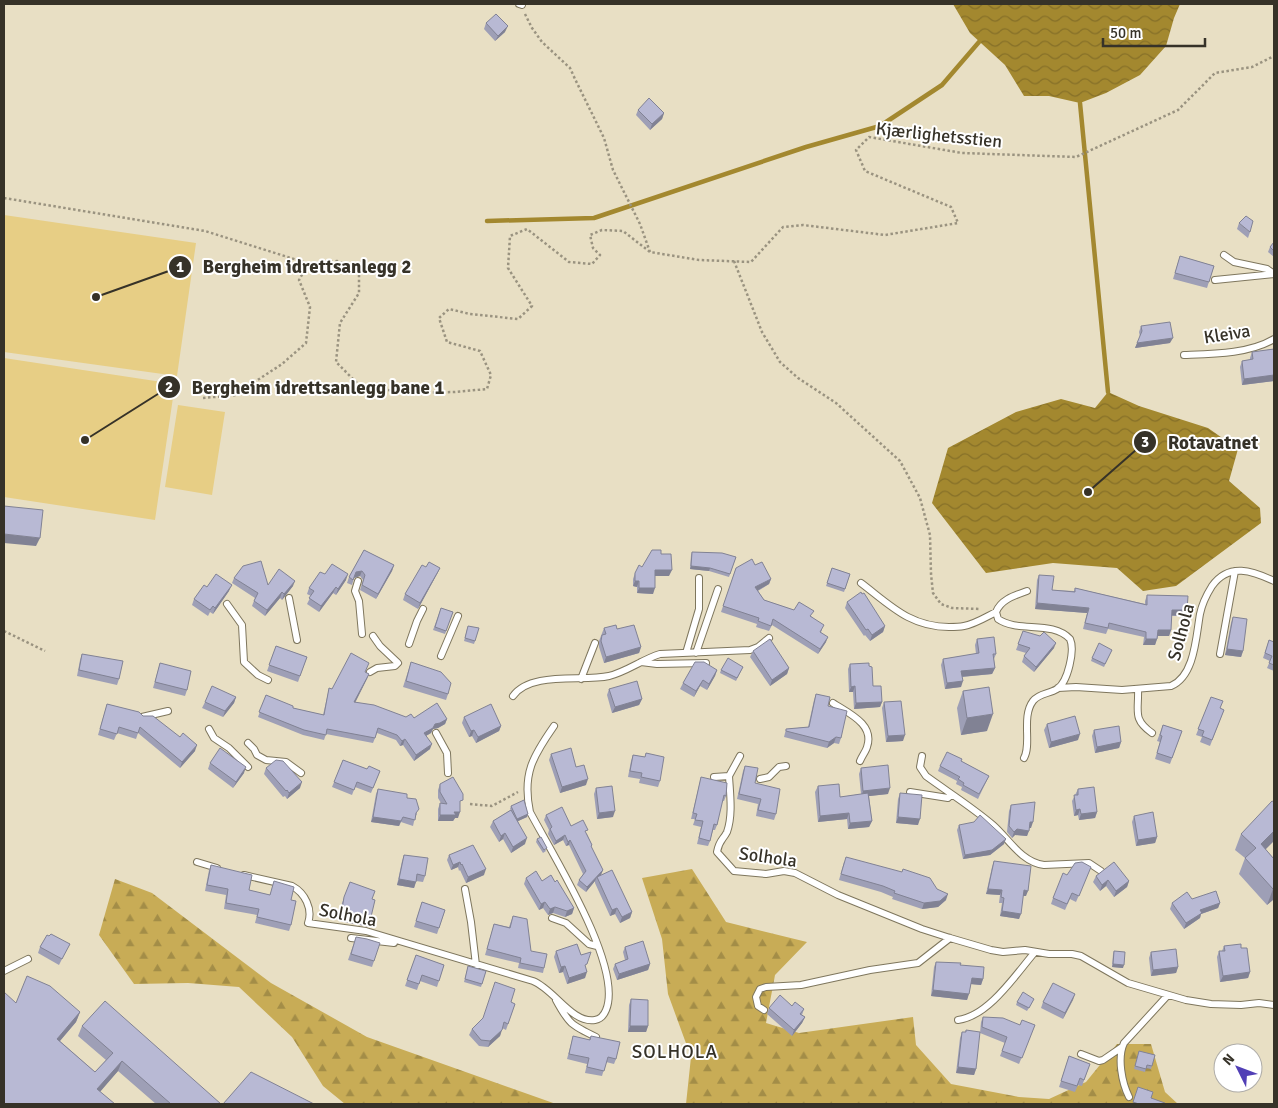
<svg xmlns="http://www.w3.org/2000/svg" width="1278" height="1108" font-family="Signika,sans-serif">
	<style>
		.grass { fill: #e7ce85 }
		.forest { fill: url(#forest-firs) }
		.water { fill: url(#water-waves) }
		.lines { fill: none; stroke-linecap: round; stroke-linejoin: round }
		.stream { stroke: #a3882f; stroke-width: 4.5 }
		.service-casing { stroke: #7e765d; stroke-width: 8 }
		.path { stroke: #9a9380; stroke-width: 2.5; stroke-dasharray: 2.5 2.5; stroke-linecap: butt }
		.service { stroke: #fff; stroke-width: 6 }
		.wall { fill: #9e9fb6 }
		.shaded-wall { fill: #818294 }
		.building { fill: #b8b9d4; stroke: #818294 }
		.labels { text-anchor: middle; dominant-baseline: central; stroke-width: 4; stroke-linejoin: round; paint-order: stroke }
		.street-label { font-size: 18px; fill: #363228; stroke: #fff }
		.neighbourhood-label { font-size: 19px; letter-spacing: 1px; fill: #363228; stroke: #fff }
		.leader { fill: none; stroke: #363228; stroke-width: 2 }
		.callout-dot { fill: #363228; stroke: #fff; stroke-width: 2 }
		.mark-label { font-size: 15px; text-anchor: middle; font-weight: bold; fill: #fff }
		.callout-label { font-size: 19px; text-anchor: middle; font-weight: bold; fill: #363228; stroke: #fff; stroke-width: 4; stroke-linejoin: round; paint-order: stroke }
	</style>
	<defs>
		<pattern id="forest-firs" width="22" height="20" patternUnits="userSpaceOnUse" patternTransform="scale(1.25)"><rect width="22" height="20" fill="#c8ac56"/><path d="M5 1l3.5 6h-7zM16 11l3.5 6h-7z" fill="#a38d47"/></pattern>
		<pattern id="water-waves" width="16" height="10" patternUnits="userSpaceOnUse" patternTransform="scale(1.25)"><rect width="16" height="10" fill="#a3882f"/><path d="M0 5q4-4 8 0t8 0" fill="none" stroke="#867028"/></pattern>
	</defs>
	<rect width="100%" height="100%" fill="#e8dfc4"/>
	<path class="grass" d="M4 215 196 243 177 376 4 352Z
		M4 358 175 384 155 520 4 497Z
		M178 405 225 412 212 495 165 487Z"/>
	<path class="forest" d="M692 869 726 922 807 942 775 975 766 1023 799 1033 913 1017 916 1045 951 1084 1019 1097 1049 1099 1086 1082 1117 1044H1151L1165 1092 1178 1104H686L691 1057 668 994 662 939 642 878Z
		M115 879 152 893 271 983 367 1037 556 1104H345L323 1086 292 1037 239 987 188 983 134 984 99 935Z"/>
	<path class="water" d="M953 4H1180L1174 18 1166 46 1140 75 1106 93 1080 103 1049 96H1024L1005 65 970 33Z
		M1108 392 1139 406 1208 428 1238 449 1229 481 1260 508 1261 523 1176 586 1143 591 1117 568 1053 563 986 573 932 503 948 448 1016 412 1061 399 1095 408Z"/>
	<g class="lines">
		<path class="stream" d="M1080 103 1108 392
			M487 221 594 218 806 147 880 126 942 85 979 42"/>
		<g class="service-casing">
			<path id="service" d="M519 4 522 5V4
				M1224 255 1234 262 1267 269 1274 274
				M1215 280 1274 274
				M1184 355C1212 354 1249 354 1274 339
				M358 581 355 591 359 601 362 634
				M861 583C890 605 910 627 949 627 954 627 959 627 964 626 975 624 986 617 996 612
				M289 598 297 640
				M227 604 242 625 244 662 258 675 268 680
				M409 644 417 621 423 609
				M686 653 699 609V578
				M696 653 718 589
				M1220 654 1235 571
				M441 656 458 616
				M641 662 657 664 706 663
				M370 672 377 668 395 666 398 663 380 646 373 636
				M581 679 595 643
				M1058 688 1076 687 1122 690 1171 686C1195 676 1196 636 1200 614 1202 604 1207 594 1212 586 1229 562 1253 571 1274 581
				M1138 689C1139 711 1132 719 1152 733
				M513 696C531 671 582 682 609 676 626 672 643 659 660 654L750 650 758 647 769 638
				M833 703C848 713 875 724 867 747 866 751 862 756 860 761
				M142 717 168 711
				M209 729 214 738 229 748 248 767
				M436 733 447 753 448 773
				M248 743 254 749 257 755 266 760 286 762 301 773
				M922 756 920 767 926 776C948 792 972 807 993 825 1008 838 1021 862 1044 865L1089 863 1101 871
				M1024 758C1032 744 1021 717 1033 701 1039 693 1049 694 1057 689 1068 682 1075 650 1070 639 1052 620 1018 633 998 619L996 612C1001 599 1016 595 1027 591
				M729 776C730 794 733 815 727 832 723 840 719 840 717 852L734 871 766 874 784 871 795 873 838 895 922 929 950 938 991 950 1003 952 1025 950 1049 954H1072L1081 956 1128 983 1186 1000 1211 1004 1241 1005 1259 1003 1274 1005
				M714 777 729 776 740 756
				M760 779 769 777 779 767 786 766
				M910 792 948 798 951 795
				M197 862 217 868
				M244 875 292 886C305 893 313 909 308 923L366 931 533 981C554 989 572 1024 595 1020 601 1019 604 1015 606 1010 624 967 551 852 530 812 522 774 533 756 554 726
				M465 889 471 922 476 965
				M552 918 566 923 589 944 597 946
				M351 938 394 943
				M4 971 28 959
				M556 1000C569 1024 571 1025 596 1037
				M764 1010 758 1006 756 997 760 989 766 987 801 985 870 970 918 963 950 938
				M958 1020C989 1016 1016 974 1035 952
				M1081 1054 1099 1061 1103 1060 1122 1047
				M1129 1097C1122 1083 1117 1058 1124 1043L1168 995"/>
		</g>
		<path class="path" d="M525 14 532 28 542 42 570 68 575 79 604 138 613 170 640 224 650 252
			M4 198 205 231 313 265
			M734 261 762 332 780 362 798 378 836 403 900 461 920 498 930 535 931 574 933 593 941 604 952 608 980 609
			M203 398 237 395 250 385 282 364 306 343 310 307 299 280 304 271 313 265 337 261 359 270V293L340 323 336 362 359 385 406 393 455 392 487 389 491 375 480 351 447 342 439 318 449 309 470 314 518 319 532 306 508 268 510 236 527 229 569 262 592 264 600 255 593 248 590 235 602 230 623 231 650 252 699 260 751 262 783 227 803 225 885 235 958 223 951 207 865 171 856 150 869 137 962 153 1076 157 1178 110 1215 73 1252 67 1274 56
			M4 631 45 651
			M470 804 492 806 518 792"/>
		<use href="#service" class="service"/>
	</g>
	<path class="wall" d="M486 23 505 32 495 41 484 29Z
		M638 110 664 113 662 119 650 130 636 115Z
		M1239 223 1250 232 1248 238 1237 229Z
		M1274 242V257L1268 252 1270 247Z
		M1180 256 1214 266 1207 288 1173 279Z
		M1141 326 1170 343 1135 348 1140 337 1139 332Z
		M1274 349V381L1242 385 1240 367 1242 361 1250 360V358L1252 352Z
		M364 550 394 565 392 571 376 599 360 590 363 580 360 576 354 578 352 585 347 583 349 577Z
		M692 552 736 557 729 577 709 571 690 569 691 555Z
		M755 565 771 579 769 584 758 591 764 600 811 616 822 630 821 632 826 642 818 654 772 625 769 631 756 627 757 624 721 612 736 568Z
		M426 567 440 568 437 574 418 609 403 600 405 594Z
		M642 567 669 576H655L653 594 637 593V587L633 586V579L635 573Z
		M832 568 850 574 844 592 826 586Z
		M325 574 346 580 336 595 333 593 319 612 307 604 311 596 307 594 309 588Z
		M1039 575 1052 590 1074 591 1075 588 1145 604V601L1147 595 1187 610 1185 616H1171V630L1169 636H1158L1155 645H1143L1144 637 1108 629 1106 634 1083 629 1087 613 1035 609 1037 580Z
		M234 578 268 585 293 586 282 600 280 598 265 616 252 606 255 598 232 583Z
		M207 587 229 591 213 614 210 612 208 616 192 605 194 599Z
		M847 602 885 626 883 632 870 641 865 635 864 636 845 608Z
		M441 608 453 612 445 634 433 630Z
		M1233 617 1243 651 1241 657 1225 655 1231 623Z
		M604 628 617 629 641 647 639 653 604 663 599 647V641Z
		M467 629 475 641 474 644 464 641Z
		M1023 631 1054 648 1034 672 1022 662 1024 656 1026 653 1016 650Z
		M977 639 996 654 994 659 995 668 992 674 962 677 961 687 945 689 941 665 943 659 976 654 975 645Z
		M1269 640 1274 642V671L1267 668 1270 661 1263 658Z
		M276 646 307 657 298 682 267 671Z
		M1112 650 1104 667 1091 661 1092 658Z
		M753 651 789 668 787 674 770 686 750 657Z
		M82 654 119 679 117 685 77 676 80 660Z
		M411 662 448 694 446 700 403 687Z
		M160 663 187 690 185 696 153 688Z
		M850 664 869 666 873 686 882 702 880 707 854 709 853 692H849L848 669Z
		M743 667 736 681 720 673 721 670Z
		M717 670 715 676 707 690 700 686 694 697 680 689 683 683Z
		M365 672 369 674 355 702 406 717 447 719 445 724 438 728 433 729 431 733 426 736 430 749 414 761 403 745 400 746 396 740 377 733 373 743 326 734 324 740 303 735 258 717 266 695 293 708 323 715 328 693 329 688 332 689Z
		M609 689 642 699 639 705 612 713 607 695Z
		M963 691 987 731 961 735 957 708Z
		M816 694 828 706 841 738 839 744 834 743 827 748 784 737 786 729 808 727 814 700Z
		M236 697 234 703 223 717 202 708 205 702Z
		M1211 697 1220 708 1224 710 1210 746 1200 742 1202 737 1196 735Z
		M884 702 903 741 886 742 882 708Z
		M107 704 143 716 195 751 180 768 138 733 136 739 117 733 114 740 98 735Z
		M464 717 501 726 499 731 476 743 472 736 469 737 462 723Z
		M1047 724 1078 740 1049 748 1044 730Z
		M1163 725 1182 731 1170 764 1155 759 1160 742 1157 741Z
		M1094 730 1121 742 1119 748 1095 753 1092 736Z
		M646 753 660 781 658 787 639 783 640 779 628 777 631 761 633 755 645 757Z
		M551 754 576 767 586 785 560 793 549 760Z
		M343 760 367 769 380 771 371 793 355 787 352 795 332 787Z
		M961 761 989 776 978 799 961 790 962 787 956 784 957 781 938 771 940 766Z
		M210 763 244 773 233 788 208 769Z
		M745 766 755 783 776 814 774 820 756 816 758 804 737 799 743 771Z
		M266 768 300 788 287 799 285 796 283 797 264 774Z
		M861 768 888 794 869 796 872 821 869 827 848 829 847 819 818 822 815 792 818 786 840 797 861 794 859 774Z
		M701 777 726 796 724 801H722L717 825 715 830H713L710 841 708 846 697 844 701 827 693 825 695 819H691Z
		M440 784 458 818H455L453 821H438V809L440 803H441L438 798V790Z
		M596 788 613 817 597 819 594 794Z
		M378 789 407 798 417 814 415 817 413 826 401 822 399 826 371 822 376 794Z
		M1078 789 1097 812 1095 818 1079 820 1078 815 1074 816 1072 801Z
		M900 793 918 825 896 823 898 799Z
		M1011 805 1031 828H1029L1027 836 1015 835 1012 838 1007 832 1009 811Z
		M511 806 528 814 527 817 518 821 525 844 511 853 503 839 499 842 490 827 493 821 511 810 510 809Z
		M546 815 571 826 587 834 592 845 591 847 603 870 600 876 632 912 630 918 620 923 615 914 610 916 595 883V881L586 892 577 885 579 880 583 874 569 845 566 846 563 840 554 845 548 834 549 830 544 820Z
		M1134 816 1157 837 1155 843 1136 846 1132 822Z
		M959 825 1004 844 990 855 963 859 957 830Z
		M1241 834 1266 850 1274 859V899L1267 905 1239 874 1245 858 1235 850Z
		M537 839 546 851 543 853 536 842Z
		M404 855 425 876 423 882 416 881 414 888 397 885 402 861Z
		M449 855 484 875 466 883 460 870 459 871 458 867 451 870 447 860Z
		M994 861 1026 896H1023L1019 919 1000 916 1002 903H999L1000 895 986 894 992 867Z
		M844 862 937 889 946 900 938 907 922 909 892 899 893 897 881 892 839 880Z
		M211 865 249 890 270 895 274 881 291 900V925L289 931 255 923 257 915 224 909 226 895 205 891 209 870Z
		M1091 867 1076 902 1070 899 1065 910 1051 904 1053 898 1067 875Z
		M1096 876 1129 881 1127 887 1114 897 1106 886 1100 891 1093 882Z
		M526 878 542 881 555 882 574 908 572 914 565 917 553 913 548 915 543 908 539 910 524 884Z
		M350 882 372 899 370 921 369 927 339 921 342 903Z
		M1192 899 1220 903 1218 908 1201 914 1200 918 1184 929 1170 909 1172 903Z
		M422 902 445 910 437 934 414 927Z
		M513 916 531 951 544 968 543 973 518 968 519 963 485 955 494 924 509 927Z
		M49 936 70 944 67 949 59 965 38 953 40 947Z
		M356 937 374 961 372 967 348 960Z
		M1224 946 1241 948 1250 972 1248 978 1220 982 1217 957 1219 951H1222Z
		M625 947 650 964 648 970 617 980 613 969 615 964 625 960 623 952Z
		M556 951 586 968 585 978 567 984 563 972 559 973 554 957Z
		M1114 951 1123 968 1112 967 1113 954Z
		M1151 952 1178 967 1176 973 1151 976 1149 958Z
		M416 955 444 965 437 987 420 981 417 990 405 986Z
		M936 962 960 965 983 979 981 985 971 984 967 1000 931 996 934 967Z
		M468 966 486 971 481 987 464 982Z
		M1075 994 1063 1019 1041 1008 1043 1002Z
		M631 999 648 1026 646 1032H628L629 1005Z
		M1034 999 1027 1011 1016 1005 1017 1002Z
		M511 1002 515 1004 506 1030 502 1028 500 1036 488 1047 479 1046 469 1035 472 1029Z
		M16 1003 80 1012 76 1022 60 1041 95 1072 106 1060 78 1036 82 1026 221 1104H156L118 1071 100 1091 4 1104Z
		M792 1006 804 1009 802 1015 805 1017 802 1023 792 1036 767 1014 769 1008Z
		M983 1017 1020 1025H1035L1019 1064 1000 1056 1005 1043 980 1033 981 1022Z
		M966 1030 976 1069 974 1075 956 1073 960 1038 962 1032H965Z
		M573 1036 589 1040 591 1036 616 1059 614 1064 606 1062 602 1076 585 1073 587 1064 567 1059Z
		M1139 1051 1155 1055 1151 1069 1146 1068 1145 1072 1134 1069Z
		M1069 1056 1090 1064 1082 1086 1078 1085 1075 1092 1059 1087Z"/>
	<path class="shaded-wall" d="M508 26 505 32 495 41 498 36Z
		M664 113 662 119 650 130 652 124Z
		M1173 338 1170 343 1135 348 1137 343Z
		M1274 375V381L1242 385 1244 379Z
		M4 534 40 538 36 546 4 543Z
		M394 565 392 571 376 599 378 594Z
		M691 566 710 568 709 571 690 569Z
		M440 568 437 574 418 609 420 603Z
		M655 570H672L669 576H653Z
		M362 571 360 576 354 578 356 572Z
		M348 574 346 580 336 595 338 589Z
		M771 579 769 584 753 593 755 587Z
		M295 581 293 586 282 600 284 594Z
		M635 581H639L637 587 633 586Z
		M232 585 229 591 213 614 215 608Z
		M336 587 333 593 319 612 321 606Z
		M639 588H655L653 594 637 593Z
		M282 592 280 598 265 616 267 610Z
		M1037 603 1089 608 1087 613 1035 609Z
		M1172 610H1187L1185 616 1169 615Z
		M885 626 883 632 870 641 872 635Z
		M1158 630H1171L1169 636H1156Z
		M828 637 826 642 818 654 820 649Z
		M1146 639H1157L1155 645H1143Z
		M1056 643 1054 648 1034 672 1036 667Z
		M641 647 639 653 604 663 606 657Z
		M1227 649 1243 651 1241 657 1225 655Z
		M789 668 787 674 770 686 772 680Z
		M995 668 992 674 959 677 961 671Z
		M717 670 715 676 707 690 709 684Z
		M369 674 367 679 353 707 354 702Z
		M703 680 700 686 694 697 696 691Z
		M963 681 961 687 945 689 947 683Z
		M855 686 853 692H849L851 687Z
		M236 697 234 703 223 717 225 711Z
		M642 699 639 705 612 713 615 707Z
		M882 702 880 707 854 709 856 703Z
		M993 714 987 731 961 735 967 718Z
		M447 719 445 724 438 728 433 729 431 733 422 738 424 733 435 724Z
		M501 726 499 731 476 743 478 737Z
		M474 730 472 736 469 737 471 731Z
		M1080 734 1078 740 1049 748 1051 742Z
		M905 735 903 741 886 742 888 736Z
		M836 737 834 743 827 748 829 742Z
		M405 739 403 745 400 746 402 741Z
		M1121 742 1119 748 1095 753 1097 747Z
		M432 744 430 749 414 761 416 755Z
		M197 745 195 751 180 768 182 762Z
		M246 767 244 773 233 788 236 782Z
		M588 779 586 785 560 793 562 787Z
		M302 782 300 788 287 799 289 793Z
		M890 788 888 794 861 797 863 791Z
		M1080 809 1078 815 1074 816 1076 810Z
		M615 811 613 817 597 819 599 813Z
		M454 812H460L458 818H455L453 821H438L440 815Z
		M1097 812 1095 818 1079 820 1081 814Z
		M849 813 847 819 818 822 820 816Z
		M528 814 527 817 516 822 517 819Z
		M373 817 401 821 399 826 371 822Z
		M898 817 920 819 918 825 896 823Z
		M872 821 869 827 848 829 850 823Z
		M1030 822H1033L1031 828H1028Z
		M1017 829 1029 831 1027 836 1015 835 1012 838 1014 832Z
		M1274 831V841L1255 860 1261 844Z
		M505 833 503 839 499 842 501 836Z
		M565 835 563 840 554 845 556 841Z
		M1157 837 1155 843 1136 846 1138 840Z
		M527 838 525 844 511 853 513 847Z
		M1006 839 1004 844 990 855 963 859 965 855Z
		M570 840 569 845 566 846 568 842Z
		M460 862 458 867 451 870 453 865Z
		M486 869 484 875 466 883 468 877Z
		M603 870 601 875 598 879 597 877 595 881 586 892 587 887Z
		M399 879 416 882 414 888 397 885Z
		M1108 880 1106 886 1100 891 1102 885Z
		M1129 881 1127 887 1114 897 1116 891Z
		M1274 888V899L1267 905 1273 889Z
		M988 889 1002 890 1000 895 986 894Z
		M1024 890 1028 891 1026 896H1022Z
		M948 894 946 900 938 907 922 909 924 903Z
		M545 902 543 908 539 910 541 904Z
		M1220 903 1218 908 1201 914 1200 918 1184 929 1186 923 1200 910Z
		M555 907 553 913 548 915 550 909Z
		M574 908 572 914 565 917 567 911Z
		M617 908 615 914 610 916 612 910Z
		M1002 911 1021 914 1019 919 1000 916Z
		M632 912 630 918 620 923 622 917Z
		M650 964 648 970 617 980 619 974Z
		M1113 964 1124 965 1123 968 1112 967Z
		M565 966 563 972 559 973 561 967Z
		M1178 967 1176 973 1151 976 1153 970Z
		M587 972 585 978 567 984 569 978Z
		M1250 972 1248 978 1220 982 1223 976Z
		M972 978 983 979 981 985 970 984Z
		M933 990 969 994 967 1000 931 996Z
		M1075 994 1073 1000 1063 1019 1065 1013Z
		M80 1012 76 1022 53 1049 57 1039Z
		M805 1017 802 1023 792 1036 794 1030Z
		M630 1026H648L646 1032H628Z
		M502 1030 500 1036 488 1047 490 1041Z
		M122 1061 118 1071 94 1099 97 1089Z
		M958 1067 976 1069 974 1075 956 1073Z"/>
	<path class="building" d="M496 14 508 26 498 36 486 23Z
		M649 98 664 113 652 124 638 110Z
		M1246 216 1253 221 1250 232 1239 223Z
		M1274 242V251L1270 247Z
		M1180 256 1214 266 1209 282 1175 273Z
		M1170 322 1173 338 1137 343 1142 331 1141 326Z
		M1274 349V375L1244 379 1242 361 1253 359 1252 352Z
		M4 506 43 510 40 538 4 534Z
		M364 550 394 565 378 594 362 585 365 575 362 571 356 572 353 580 349 577Z
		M652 550H661V554H671L672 570H655V588H639V581H635V573L639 565 642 567Z
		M692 552 722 553 736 557 730 574 710 568 691 566Z
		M752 559 755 565 762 562 771 579 755 587 764 600 794 610 799 602 814 611 810 616 824 625 820 632 828 637 820 649 773 619 771 626 758 621 759 618 723 606 736 568Z
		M261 561 268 585 279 569 295 581 284 594 282 592 267 610 254 601 258 593 234 578 243 566Z
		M429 562 440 568 420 603 405 594 422 565 426 567Z
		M332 564 348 574 338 589 336 587 321 606 309 598 314 591 309 588 320 572 325 574Z
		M832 568 850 574 845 589 827 583Z
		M216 574 232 585 215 608 213 606 210 610 194 599 204 585 207 587Z
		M1039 575 1054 576 1052 590 1075 592V588L1147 605V595L1188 596 1187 610H1172L1171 630H1158L1157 639H1146V632L1109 623 1108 628 1085 623 1089 608 1037 603Z
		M861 592 862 594 864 593 885 626 872 635 868 629 866 630 847 602Z
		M441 608 453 612 446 631 435 627Z
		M1233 617 1247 619 1243 651 1227 649Z
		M616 625 617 629 634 625 641 647 606 657 601 641 602 635 606 634 604 628Z
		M468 626 479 628 475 641 465 638Z
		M1023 631 1040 636 1044 632 1056 643 1036 667 1024 656 1030 648 1018 644Z
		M994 637 996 654H993L995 668 961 671 963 681 947 683 943 659 979 653 977 639Z
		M770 639 789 668 772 680 753 651Z
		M1269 640 1274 642V665L1269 663 1272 656 1265 653Z
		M1099 643 1112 650 1105 664 1092 658Z
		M276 646 307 657 300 676 269 665Z
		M351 653 369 663 365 672 369 674 354 702 374 705 406 717 411 714 414 718 437 703 447 719 440 723 435 724 433 728 424 733 432 744 416 755 405 739 402 741 397 735 378 728 375 738 327 729 326 735 304 730 259 712 266 695 293 706V708L324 715 329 688 332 689Z
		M82 654 123 661 119 679 79 670Z
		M728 658 743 667 737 678 721 670Z
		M411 662 441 672 451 683 448 694 406 681Z
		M695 662H704L717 670 709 684 703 680 696 691 683 683Z
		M160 663 191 671 187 690 155 682Z
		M869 663V666L872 667 873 686H881L882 702 856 703 855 686 851 687 850 664Z
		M637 681 642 699 615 707 609 689Z
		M212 686 236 697 225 711 205 702Z
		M989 687 993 714 967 718 963 691Z
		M816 694 830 697 828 706 847 711 841 738 836 737 829 742 786 731V729L809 727Z
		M1211 697 1223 701 1220 708 1224 710 1212 740 1202 736 1204 731 1198 729Z
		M901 701 905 735 888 736 884 702Z
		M107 704 139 712 143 716H153L180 737 183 733 197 745 182 762 140 727 138 733 119 727 117 734 100 729Z
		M491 704 501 726 478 737 474 730 471 731 464 717Z
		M1075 716 1080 734 1051 742 1047 724Z
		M1163 725 1182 731 1172 758 1157 753 1162 736 1160 735Z
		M1119 726 1121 742 1097 747 1094 730Z
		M220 748 246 767 236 782 210 763Z
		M571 748 576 767 584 765 588 779 562 787 551 754Z
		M947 752 962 759 961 761 989 776 979 794 963 785 964 783 958 779 960 777 940 766Z
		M646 753 664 757 660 781 641 777 642 773 630 771 633 755 645 757Z
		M276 760 283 761 302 782 289 793 287 790 286 791 266 768Z
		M343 760 367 769 369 766 380 771 373 788 357 782 354 790 334 782Z
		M888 765 890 788 863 791 861 768Z
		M745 766 758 768 755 783 780 789 776 814 758 810 761 799 739 794Z
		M453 777 463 794V800L460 801V812H454L456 815H440V803L447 804 440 792V784Z
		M701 777 727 783 726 796 724 795 717 825 714 824 710 841 699 838 703 821 695 820 697 814 693 813Z
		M839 784 840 797 868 793 872 821 850 823 849 813 820 816 818 786Z
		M612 786 615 811 599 813 596 788Z
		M1094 787 1097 812 1081 814 1080 809 1076 810 1074 795H1078V789Z
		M378 789 407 794V798L416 799 419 809 416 813 415 820 403 817 401 821 373 817Z
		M900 793 922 795 920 819 898 817Z
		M524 800 528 814 517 819 511 806Z
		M1272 801 1274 802V831L1261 844 1274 859V888L1273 889 1245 858 1256 848 1241 834Z
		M1035 802 1033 822H1030L1029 831 1017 829 1014 832 1009 826 1011 805Z
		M562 807 571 826 583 820 588 830 585 831 592 845 591 846 603 870 587 887 579 880 586 871 570 840 568 842 565 835 556 841 550 829 552 827 546 815Z
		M511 810 527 838 513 847 505 833 501 836 493 821Z
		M1153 812 1157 837 1138 840 1134 816Z
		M980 815 1006 839 992 850 965 855 959 825 974 822Z
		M541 837 547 848 544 850 537 839Z
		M473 845 486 869 468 877 462 864 461 865 460 862 453 865 449 855Z
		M404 855 428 858 425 876 417 874 416 882 399 879Z
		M846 857 902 872 903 869 930 878 937 889 948 894 940 901 924 903 894 893 895 891 883 886 841 874Z
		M994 861 1031 866 1028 891 1024 890 1021 914 1002 911 1004 898 1001 897 1002 890 988 889Z
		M1082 862 1091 867 1079 896 1072 893 1067 904 1053 898 1063 873 1067 875 1075 863Z
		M1114 862 1129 881 1116 891 1108 880 1102 885 1096 876Z
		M211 865 252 875 249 890 270 895 274 881 294 887 291 900 296 901 291 925 257 917 259 909 226 903 228 889 207 885Z
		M612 870 632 912 622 917 617 908 612 910 597 877Z
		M536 871 542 881 551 875 555 882 557 880 574 908 567 911 555 907 550 909 545 902 541 904 526 878Z
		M350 882 375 891 372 899 375 900 370 921 341 916 344 897Z
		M1216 891 1220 903 1200 910 1202 913 1186 923 1172 903 1187 892 1192 899Z
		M422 902 445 910 439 928 416 921Z
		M513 916 527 919 531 951 547 954 544 968 520 963 521 958 487 949 494 924 510 928Z
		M51 934 70 944 62 959 40 947 47 935 49 936Z
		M356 937 367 939 380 943 374 961 351 954Z
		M643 941 650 964 619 974 615 964 628 959 625 947Z
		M577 944 581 955 591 952 587 964 585 965 587 972 569 978 565 966 561 967 556 951Z
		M1241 944V948H1247L1250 972 1223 976 1219 951H1225L1224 946Z
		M1176 949 1178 967 1153 970 1151 952Z
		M1114 951 1125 952 1124 965 1113 964Z
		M416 955 444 965 439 981 422 975 419 984 407 980Z
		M936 962 961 963 960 965 984 967 983 979 972 978 969 994 933 990Z
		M468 966 486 971 482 984 465 979Z
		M27 976 50 986 80 1012 57 1039 95 1072 113 1053 82 1026 105 1001 221 1104H171L122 1061 97 1089 115 1104H4V992L16 1003Z
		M495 982 515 989 511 1002 515 1004 508 1024 504 1022 502 1030 490 1041 481 1040 472 1029 483 1018Z
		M1053 983 1075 994 1065 1013 1043 1002Z
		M1023 992 1034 999 1029 1008 1017 1002Z
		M780 995 792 1006 795 1002 804 1009 800 1014 805 1017 794 1030 769 1008Z
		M631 999 648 1000V1026H630Z
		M983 1017 1003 1018 1020 1025 1022 1020 1035 1025 1022 1058 1002 1051 1007 1037 982 1027Z
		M966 1030 980 1032 976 1069 958 1067 962 1032H966Z
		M573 1036 590 1040 591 1036 620 1042 616 1059 608 1057 604 1071 587 1067 589 1058 569 1054Z
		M1139 1051 1155 1055 1152 1066 1147 1065 1146 1069 1135 1066Z
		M1069 1056 1090 1064 1084 1080 1080 1078 1077 1086 1061 1081Z
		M251 1072 314 1104H223Z
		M1138 1087 1153 1092 1151 1098 1165 1103V1104H1139L1133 1102Z"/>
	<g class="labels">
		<g class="street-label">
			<text transform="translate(939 135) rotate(6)">Kjærlighetsstien</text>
			<text transform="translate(1227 334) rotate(-9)">Kleiva</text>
			<text transform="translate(1181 632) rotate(-75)">Solhola</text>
			<text transform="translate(768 857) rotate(8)">Solhola</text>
			<text transform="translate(348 915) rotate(11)">Solhola</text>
		</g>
		<g class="neighbourhood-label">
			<text x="675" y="1052">SOLHOLA</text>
		</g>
	</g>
	<path class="leader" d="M96 297L180 267M85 440L169 387M1088 492L1145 442"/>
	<g class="callout-dot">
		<circle cx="96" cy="297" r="5"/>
		<circle cx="85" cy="440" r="5"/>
		<circle cx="1088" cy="492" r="5"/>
		<circle cx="180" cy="267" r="12"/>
		<circle cx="169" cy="387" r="12"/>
		<circle cx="1145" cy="442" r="12"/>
	</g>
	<g class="mark-label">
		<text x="180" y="272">1</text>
		<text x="169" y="392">2</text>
		<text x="1145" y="447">3</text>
	</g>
	<g class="callout-label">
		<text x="307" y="273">Bergheim idrettsanlegg 2</text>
		<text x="318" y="394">Bergheim idrettsanlegg bane 1</text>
		<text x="1213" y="449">Rotavatnet</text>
	</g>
	<rect width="1278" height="1108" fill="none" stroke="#363228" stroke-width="10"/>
	<g transform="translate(1238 1068) rotate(312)"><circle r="24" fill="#ffffff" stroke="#afada9"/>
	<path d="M0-4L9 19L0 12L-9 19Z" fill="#513fb6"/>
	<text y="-8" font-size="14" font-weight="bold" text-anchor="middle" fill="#363228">N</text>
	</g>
	<path d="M1103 38v8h102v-8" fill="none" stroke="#363228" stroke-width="2.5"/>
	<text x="1110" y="38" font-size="15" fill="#363228" stroke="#ffffff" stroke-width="4" paint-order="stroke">50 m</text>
</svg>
